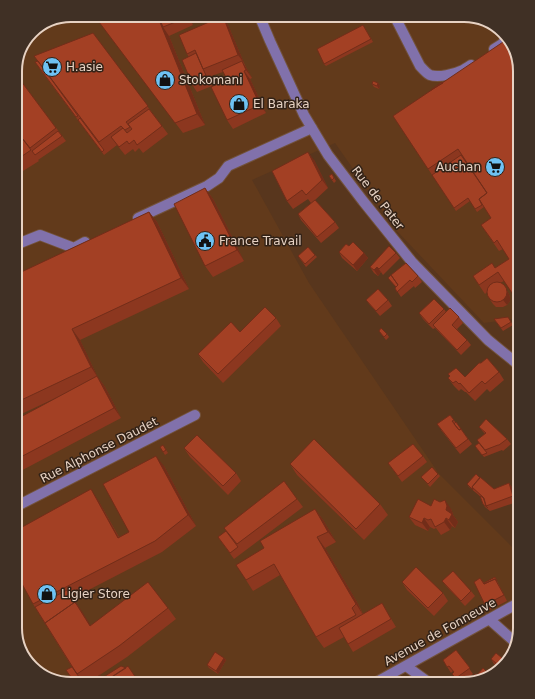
<svg xmlns="http://www.w3.org/2000/svg" width="535" height="699" font-family="'DejaVu Sans',sans-serif">
	<style>
		.built { fill: #623a1b }
		.lines { fill: none; stroke-linecap: round; stroke-linejoin: round }
		.minor-casing { stroke: #72523b; stroke-width: 12 }
		.minor { stroke: #8171ab; stroke-width: 10 }
		.wall { fill: #8c371f }
		.shaded-wall { fill: #722d19 }
		.building { fill: #a34024; stroke: #722d19 }
		.labels { text-anchor: middle; dominant-baseline: central; stroke-width: 3; stroke-linejoin: round; paint-order: stroke }
		.poi-label { font-size: 12px; fill: #e7d2c3; stroke: #322217; text-anchor: start }
		.street-label { font-size: 12px; fill: #e7d2c3; stroke: #322217 }
		.rim { fill: none; stroke: #e7d2c3; stroke-width: 2 }
	</style>
	<rect width="100%" height="100%" fill="#58361d"/>
	<path class="built" d="M71 15H467L492 23 511 40 520 71V318L484 323 396 230 335 143 252 180 309 283 439 474 520 555V596L514 600 361 684H68L43 677 24 659 15 628V67L34 29Z"/>
	<g class="lines">
		<g class="minor-casing">
			<path id="minor" d="M259 15 270 41 304 115 328 155 363 201 412 262 488 340 520 366
				M394 15 420 66C423 69 426 73 430 75 438 78 455 74 463 70 465 69 468 67 471 65
				M494 49 502 44 508 37
				M138 218 207 186 219 178 228 166 312 128
				M15 245 40 235 74 248 85 242
				M15 507 195 415
				M489 619 516 643
				M406 666 431 684
				M373 684 520 602"/>
		</g>
		<use href="#minor" class="minor"/>
	</g>
	<path class="wall" d="M115 15H203L191 20 193 25 169 36 205 125 183 133 99 22Z
		M223 16 228 25 244 63 247 69 252 78 250 79 266 113 233 129 227 120V79L223 72 208 77 212 86 197 92 193 86 189 57 187 54Z
		M365 28 373 42 326 66 324 64Z
		M93 33 168 134 143 153 139 148 135 152 133 149 125 155 117 145 104 155 39 68 38 61Z
		M520 71V303L504 281 500 283 504 286 509 294 510 298V301L507 305 503 307H496L493 304 489 298 487 292 485 294 473 276 495 268 509 259 503 249 499 251 481 225 491 218 484 207 477 212 470 201 456 211 393 116 443 83Z
		M15 73 66 141 38 160 39 161 15 176Z
		M378 83 380 86 379 89 374 87 372 84Z
		M314 160 328 188 315 200 335 222 339 228 321 243 301 220 298 214 311 203 308 199 293 209 287 201Z
		M332 174 336 181 334 183 329 176Z
		M205 188 213 199 244 261 213 277 205 266Z
		M149 212 157 222 189 289 80 340 97 376 105 387 121 418 15 474V420L62 395 15 417V275Z
		M349 246 364 253 368 258 357 271 342 258 339 252Z
		M396 253 400 258 383 275 381 272 378 276 374 273 370 267Z
		M315 255 317 257 306 267 298 256Z
		M418 276 422 282 415 288 414 286 401 297 395 288Z
		M366 300H388L392 306 380 316 370 305Z
		M444 309 446 312 459 317 463 323 457 329 467 340 471 345 461 355 435 328 433 329 423 319 419 313Z
		M508 317 513 325 503 331 494 319Z
		M276 318 281 326 223 383 203 362 198 354 240 332Z
		M379 331 387 334 389 337 386 340Z
		M499 372 504 380 490 392 487 389 475 401 466 392H465L461 389 459 391 454 386 448 378 450 376 448 374 465 377Z
		M450 415 472 444 460 454 441 430Z
		M479 427 507 439 511 444 503 451 502 450 484 457 475 446 479 443 485 434Z
		M163 445 168 453 165 455 160 447Z
		M184 448 236 473 241 481 228 495 190 457Z
		M423 456 427 462 402 482 388 463Z
		M290 464 380 504 388 515 364 540 297 475Z
		M164 466 196 526 162 552 73 598 90 625 168 608 176 619 127 657 86 684H83L80 680 75 683 66 670 72 667 33 604 98 500 119 537 129 532Z
		M438 474 440 476 430 487 421 477Z
		M509 483 513 489 517 502 490 511 485 507 483 504 481 497 469 487 467 484 494 489Z
		M297 499 303 507 234 559 218 537Z
		M431 506 451 509 453 514V515L458 522 455 528 452 526 450 530 441 535 436 528 434 529 430 527 428 531 415 525 409 517Z
		M315 509 323 520 336 542 325 548 358 604 363 614 382 603 387 612 396 627 353 652 344 637 324 648 316 637 280 575 253 591 246 580 264 548Z
		M495 577 507 601 489 610 485 605 480 578 484 583Z
		M442 581 471 591 475 596 465 606 446 586Z
		M402 582 443 593 448 601 434 616 407 590Z
		M456 650 473 674 460 684 452 674 454 672 453 671 451 673 443 660Z
		M224 658 226 660 218 674 209 668 207 665Z
		M491 659 507 662 500 669 494 664Z"/>
	<path class="shaded-wall" d="M157 15H160L163 27 169 36 205 125 197 114Z
		M187 15H188L191 20 193 25Z
		M223 16 228 25 244 63 238 55Z
		M242 61 247 69 252 78 246 70Z
		M244 71 250 79 266 113 260 105Z
		M204 72 208 77 212 86 208 80Z
		M378 83 380 86 379 89 377 86Z
		M308 152 314 160 328 188 322 180Z
		M205 188 213 199 244 261 237 250Z
		M149 212 157 222 189 289 181 278Z
		M364 253 368 258 357 271 353 265Z
		M377 267 381 272 378 276 374 270Z
		M505 288 509 294 510 298V301L507 305 503 300Z
		M72 329 80 340 98 378 91 367Z
		M97 376 105 387 121 418 114 408Z
		M156 456 164 466 196 526 188 515Z
		M509 483 513 489 517 502 513 496Z
		M91 489 98 500 125 549 118 538Z
		M445 500 451 509 453 514V515L458 522 455 528 449 520 446 510Z
		M315 509 323 520 336 542 328 532Z
		M424 518 430 527 428 531 422 523Z
		M446 518 452 526 450 530 444 522Z
		M317 537 325 548 358 604 363 615 356 604Z
		M67 590 83 613 97 636 90 626Z
		M224 658 226 660 218 674 216 671Z"/>
	<path class="building" d="M115 15H157L197 114 175 123 99 22Z
		M158 15H187L188 17 163 27Z
		M223 16 238 55 203 69 195 50 187 54 179 35Z
		M363 25 371 39 324 64 317 49Z
		M93 33 148 106 126 122 130 127 125 130 121 126 99 142 34 56Z
		M509 38 511 40 520 71V291L514 296 498 272 479 285 473 276 492 263 495 268 509 259 497 240 494 243 481 225 491 218 479 199 487 193 458 149 428 169 393 116Z
		M196 53 208 80 193 86 182 60Z
		M38 61 78 116 76 117 35 62Z
		M242 61 246 70 244 71 260 105 227 120 211 87 227 79 222 70Z
		M15 73 56 128 30 148 15 129Z
		M373 81 378 83 377 86 372 84Z
		M442 82 443 83 431 90Z
		M149 109 162 126 137 145 134 140 129 144 127 141 119 147 111 137 123 128 127 133 132 129 128 124Z
		M80 118 104 150 102 152 78 120Z
		M15 129 31 150 15 161Z
		M58 131 62 136 35 155 32 151Z
		M308 152 322 180 306 195 302 190 287 201 272 171Z
		M461 155 487 193 479 199 482 205 475 209 468 198 454 208 432 175Z
		M332 174 334 178 332 180 329 176Z
		M205 188 237 250 205 266 174 204Z
		M315 200 335 222 317 237 298 214Z
		M149 212 181 278 72 329 91 367 15 403V275Z
		M353 242 364 253 353 265 339 252 346 244 349 246Z
		M389 246 396 253 379 269 377 267 374 270 370 267Z
		M308 247 315 255 305 264 298 256Z
		M406 263 418 276 412 282 410 280 397 292 395 288 398 285 391 275Z
		M391 275 398 285 396 287 388 278Z
		M487 292a10 10 0 1 1 20 0a10 10 0 1 1-20 0Z
		M378 289 388 300 376 311 366 300Z
		M434 299 444 309 429 324 419 313Z
		M265 307 276 318 218 374 198 354 231 322 240 332Z
		M450 308 459 317 452 325 467 340 457 350 433 325Z
		M508 317 511 322 501 328 494 319Z
		M381 328 387 334 384 337 379 331Z
		M519 330 520 332V345L512 334Z
		M487 358 499 372 485 384 482 381 469 393 460 383 459 384 456 381 453 383 448 378 450 376 448 374 456 368 465 377 479 363H481Z
		M97 376 114 408 15 460V420Z
		M520 398V407L515 402Z
		M450 415 454 420 452 421 459 430 461 429 468 439 456 448 437 424Z
		M486 419 507 439 499 445H498L485 450 477 440 486 433 479 427Z
		M456 422 461 429 459 430 454 424Z
		M197 435 236 473 223 486 184 448Z
		M314 439 380 504 356 529 290 464Z
		M479 443 487 453 482 455 475 446Z
		M413 444 423 456 398 476 388 463Z
		M163 445 166 450 163 452 160 447Z
		M156 456 188 515 155 541 33 604 15 571V531L91 489 118 538 129 532 103 484Z
		M432 467 438 474 428 484 421 477Z
		M476 474 480 478 472 487 473 490 467 484Z
		M480 477 494 489 509 483 513 496 486 506 483 497 472 487Z
		M284 481 297 499 237 544 224 528Z
		M480 496 484 498 486 506 488 508 483 504Z
		M418 499 431 506 434 499 440 502 445 500 447 506 446 510 452 514 449 520 446 518 444 522 435 527 431 519 428 520 424 518 422 523 409 517Z
		M315 509 328 532 317 537 350 594 356 604 352 608 356 615 316 637 274 564 246 580 236 565 264 548 260 541Z
		M226 531 238 547 230 553 218 537Z
		M416 567 443 593 428 608 402 582Z
		M453 571 471 591 461 601 442 581Z
		M495 577 497 581 495 579 484 584V583Z
		M480 578 484 584 495 579 504 595 485 605 474 582Z
		M148 582 168 608 119 646 77 674 45 623 75 602 90 626Z
		M67 590 77 605 75 602 45 623 35 607Z
		M382 603 391 619 348 644 339 628Z
		M456 650 470 668 456 678 452 674 454 672 449 666 447 667 443 660Z
		M215 652 224 658 216 671 207 665Z
		M496 653 507 662 502 668 491 659Z
		M121 666 126 668 104 682 102 678Z
		M128 666 140 684H87L100 675 104 682Z
		M72 667 79 677 73 680 66 670Z
		M483 668 491 676 466 683 475 674 477 675Z
		M313 679 317 684H306Z"/>
	<defs>
		<g id="supermarket-disc" transform="scale(1)"><circle r="9.5" fill="#6ec2f3" stroke="#322217"/><path d="M-6-5.5h2.5l.6 2H6L4.5 2H-2.5L-4.4-4H-6ZM-1.5 3.2a1.3 1.3 0 1 0 .1 0ZM3 3.2a1.3 1.3 0 1 0 .1 0Z" fill="#111"/></g>
		<g id="shop-disc" transform="scale(1)"><circle r="9.5" fill="#6ec2f3" stroke="#322217"/><path d="M-5-2.5h2.3a2.7 3.5 0 0 1 5.4 0H5L5.5 6h-11ZM-1.5-2.5h3a1.5 2.3 0 0 0-3 0Z" fill="#111"/></g>
		<g id="civic-disc" transform="scale(1)"><circle r="9.5" fill="#6ec2f3" stroke="#322217"/><path d="M-.6-6.5H3V-4.5H.6V-3L4-1V1h2V6H-6V1h2V-1L-.6-3ZM-1.2 2.5V6h2.4V2.5Z" fill="#111"/></g>
	</defs>
	<g fill-rule="evenodd">
		<use href="#supermarket-disc" x="52" y="67"/>
		<use href="#shop-disc" x="165" y="80"/>
		<use href="#shop-disc" x="239" y="104"/>
		<use href="#supermarket-disc" x="495" y="167"/>
		<use href="#civic-disc" x="205" y="241"/>
		<use href="#shop-disc" x="47" y="594"/>
	</g>
	<g class="labels">
		<g class="poi-label">
			<text x="66" y="67">H.asie</text>
			<text x="179" y="80">Stokomani</text>
			<text x="253" y="104">El Baraka</text>
			<text x="481" y="167" text-anchor="end">Auchan</text>
			<text x="219" y="241">France Travail</text>
			<text x="61" y="594">Ligier Store</text>
		</g>
		<g class="street-label">
			<text transform="translate(378 198) rotate(52)">Rue de Pater</text>
			<text transform="translate(99 450) rotate(-27)">Rue Alphonse Daudet</text>
			<text transform="translate(440 632) rotate(-29)">Avenue de Fonneuve</text>
		</g>
	</g>
	<path d="M0 0H535V699H0ZM71 22H464A49 49 0 0 1 513 71V628A49 49 0 0 1 464 677H71A49 49 0 0 1 22 628V71A49 49 0 0 1 71 22Z" fill="#403025" fill-rule="evenodd"/>
	<path class="rim" d="M71 22H464A49 49 0 0 1 513 71V628A49 49 0 0 1 464 677H71A49 49 0 0 1 22 628V71A49 49 0 0 1 71 22Z"/>
</svg>
